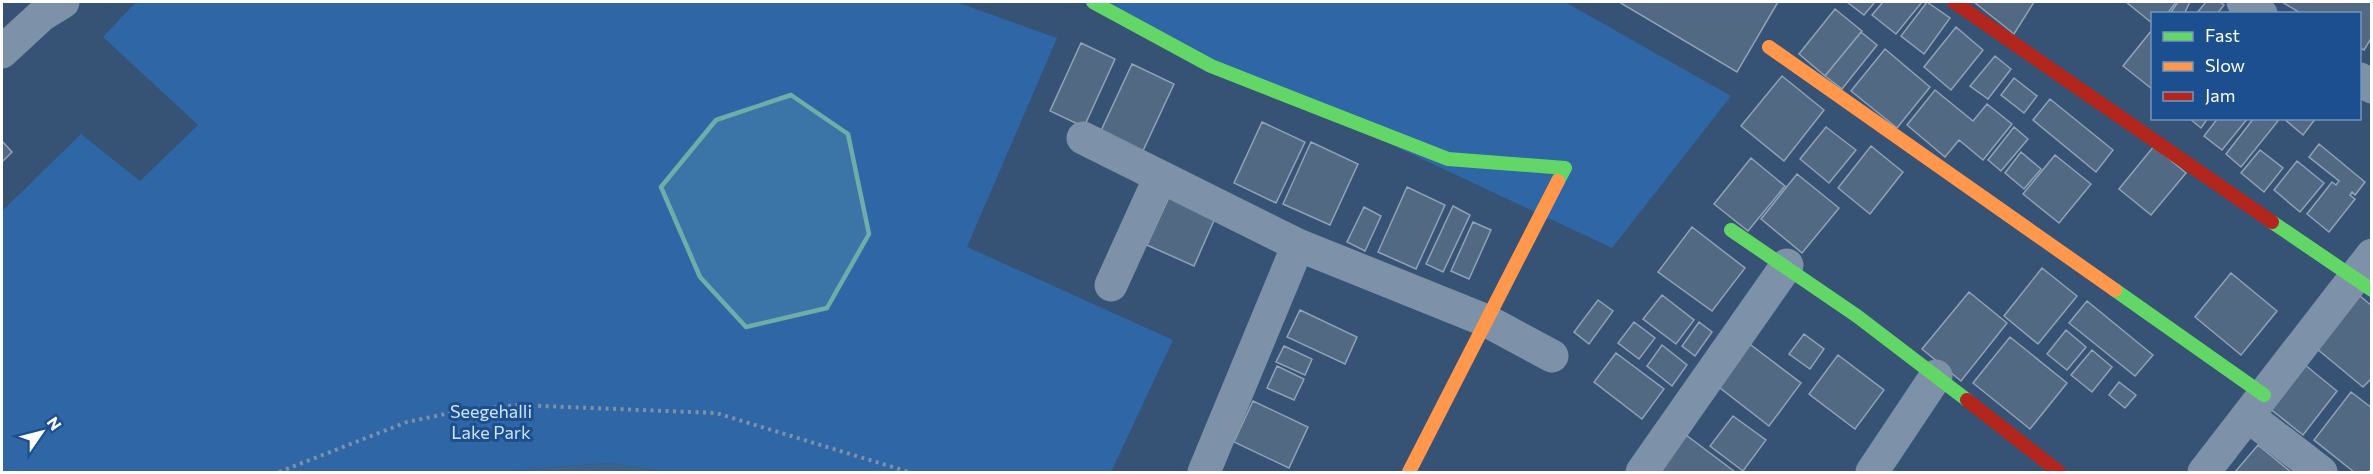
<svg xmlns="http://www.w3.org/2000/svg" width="2373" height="474" font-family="Commissioner,sans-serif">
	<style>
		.green { fill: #2f66a5 }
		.water { fill: #3b618d }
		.building { fill: #526984; stroke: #92a2b6; stroke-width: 1.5 }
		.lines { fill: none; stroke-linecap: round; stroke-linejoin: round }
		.path { stroke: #7d92a8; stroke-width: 4; stroke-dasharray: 3 4.5; stroke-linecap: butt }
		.street { stroke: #7d92a8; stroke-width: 33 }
		.fast { stroke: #63d668; stroke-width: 14 }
		.slow { stroke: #ff974d; stroke-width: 14 }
		.jam { stroke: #b3261e; stroke-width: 14 }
		.marked { fill: #6fada8; fill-opacity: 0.2; stroke: #6fada8; stroke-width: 4.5; stroke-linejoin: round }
		.labels { text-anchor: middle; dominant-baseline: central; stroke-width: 6; stroke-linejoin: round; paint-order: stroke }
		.park-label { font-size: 18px; fill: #cfe3fa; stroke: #1b4f8f }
	</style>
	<rect width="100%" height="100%" fill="#365274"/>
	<path class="green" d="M136 2H956L1057 38 967 247 1173 340 1111 472H668L608 463 494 472H2V211L81 134 140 181 198 125 103 37Z
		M1087 2H1565L1731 96 1612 248Z"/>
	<path class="water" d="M608 463 668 472H494Z"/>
	<path class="building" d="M1619 2H1778L1737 72Z
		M1847 2H1875L1864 15Z
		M1883 2H1922L1896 34 1872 15Z
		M1927 2 1950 18 1924 54 1901 36Z
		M1974 2H2034L2014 34Z
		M2126 2H2176L2167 14H2152V23Z
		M2178 2H2190L2184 14 2171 12Z
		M2206 2H2220L2224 5 2217 14H2196Z
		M2282 2H2372V37L2364 50 2360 48V14H2302Z
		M1835 9 1862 31 1825 76 1799 54Z
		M1956 27 1983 50 1951 90 1924 67Z
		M2152 30V89L2123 66Z
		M1861 32 1877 45 1842 89 1825 76Z
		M1081 43 1115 59 1084 127 1050 111Z
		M1885 49 1930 87 1897 128 1851 91Z
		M1995 56 2011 69 1988 99 1970 86Z
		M1132 64 1174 84 1141 155 1099 135Z
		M1782 76 1824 110 1784 161 1741 126Z
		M2014 78 2037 96 2024 113 2001 95Z
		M1935 90 1973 121 1987 104 2012 124 1983 160 1959 140 1945 157 1907 125Z
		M2050 99 2113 150 2096 172 2033 120Z
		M2189 118H2208L2201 128Z
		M2218 118H2248L2222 150 2204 136Z
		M2254 118H2274L2278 121 2241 167 2226 154Z
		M2283 118H2316L2303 135Z
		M1262 122 1305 142 1276 203 1234 183Z
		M1826 127 1856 150 1829 183 1800 159Z
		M2014 127 2028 139 2001 171 1988 160Z
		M2 141 12 152 2 162Z
		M1311 142 1358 164 1330 225 1283 204Z
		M2319 144 2365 182 2355 195 2352 192 2350 195 2355 199 2329 232 2307 214 2332 182 2336 185 2339 181 2309 157Z
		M1871 146 1903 172 1870 214 1838 188Z
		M2154 146 2186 173 2151 215 2119 189Z
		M2260 150 2283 168 2264 192 2241 173Z
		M2021 152 2041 169 2024 189 2005 173Z
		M2055 155 2091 184 2059 223 2023 194Z
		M1751 158 1785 186 1748 231 1714 204Z
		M2297 161 2324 183 2300 212 2274 190Z
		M1797 174 1839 208 1802 253 1761 219Z
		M1407 187 1445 205 1416 269 1378 252Z
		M1170 195 1216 216 1194 266 1147 245Z
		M1453 206 1470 215 1443 272 1426 264Z
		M1364 207 1381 216 1365 251 1347 242Z
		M1473 222 1491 230 1469 279 1451 271Z
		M1692 227 1745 268 1712 311 1658 272Z
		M2042 268 2077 296 2038 344 2004 316Z
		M2231 273 2277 311 2241 355 2195 317Z
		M2348 286 2372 306V378L2363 387 2305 339Z
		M1969 292 2007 323 1961 381 1922 349Z
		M1662 295 1694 320 1676 344 1643 319Z
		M1598 300 1613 311 1589 344 1574 332Z
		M2087 301 2153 355 2135 376 2069 323Z
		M1300 310 1357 337 1345 364 1287 337Z
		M1634 322 1655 338 1639 359 1618 343Z
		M1699 322 1712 332 1695 356 1682 346Z
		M2066 330 2086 347 2067 370 2047 354Z
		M1804 334 1824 349 1810 369 1789 354Z
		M2010 337 2067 383 2030 429 1973 383Z
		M1747 342 1801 383 1769 426 1715 384Z
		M1662 345 1687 365 1672 386 1647 366Z
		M1284 346 1312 359 1305 375 1276 362Z
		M2092 350 2112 367 2092 392 2071 375Z
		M1616 353 1664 389 1642 419 1594 382Z
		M1838 355 1884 390 1855 429 1809 394Z
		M2299 360 2337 391 2303 435 2264 404Z
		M1277 366 1304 379 1294 400 1267 388Z
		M2119 382 2136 395 2125 408 2109 395Z
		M2351 392 2372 408V469L2368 472H2354L2314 440Z
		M1253 401 1308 427 1289 468 1234 442Z
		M1733 416 1766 440 1743 471 1710 446Z
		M1686 435 1735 472H1658Z
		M2258 445 2291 472H2235Z"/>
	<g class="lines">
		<path class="path" d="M279 472 407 422 455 412 517 405 716 413 909 472"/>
		<path class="street" d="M2243 2 2261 14
			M2 52 42 15 63 2
			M2360 79 2372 87
			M1083 138 1298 245 1487 321 1552 356
			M1111 285 1160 177
			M2248 416 2321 472
			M1204 472 1298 245
			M1642 472 1787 265
			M1872 472 1936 376
			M2204 472 2372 255"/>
		<path class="fast" d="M1093 2 1211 66 1448 159 1565 168 1558 181
			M2272 222 2372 290
			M1731 230 1857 316 1967 400
			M2115 290 2264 395"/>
		<path class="slow" d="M1769 47 2115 290
			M1409 472 1558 181"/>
		<path class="jam" d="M1954 2 2272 222
			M1967 400 2059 472"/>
	</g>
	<path class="marked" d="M791 95 848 134 869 234 827 308 746 327 700 277 661 187 716 120Z"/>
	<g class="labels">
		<g class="park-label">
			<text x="491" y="411">Seegehalli<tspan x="491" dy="21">Lake Park</tspan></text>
		</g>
	</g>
	<rect width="2373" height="474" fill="none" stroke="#ffffff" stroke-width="6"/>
	<rect x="2151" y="12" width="210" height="108" fill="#1b4f8f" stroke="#7695bc" stroke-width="1.5"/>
	<rect x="2163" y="32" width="30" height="9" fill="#63d668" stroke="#7695bc" stroke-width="1.5"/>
	<text x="2205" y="42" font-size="18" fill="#ffffff">Fast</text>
	<rect x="2163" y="62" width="30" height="9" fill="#ff974d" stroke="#7695bc" stroke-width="1.5"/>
	<text x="2205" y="72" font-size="18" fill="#ffffff">Slow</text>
	<rect x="2163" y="92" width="30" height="9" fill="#b3261e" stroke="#7695bc" stroke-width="1.5"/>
	<text x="2205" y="102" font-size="18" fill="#ffffff">Jam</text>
	<g transform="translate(42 432) rotate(55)" stroke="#1b4f8f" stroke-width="4.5" paint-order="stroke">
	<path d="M0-4.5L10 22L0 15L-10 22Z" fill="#ffffff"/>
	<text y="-9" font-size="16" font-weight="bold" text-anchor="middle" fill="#ffffff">N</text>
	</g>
</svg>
